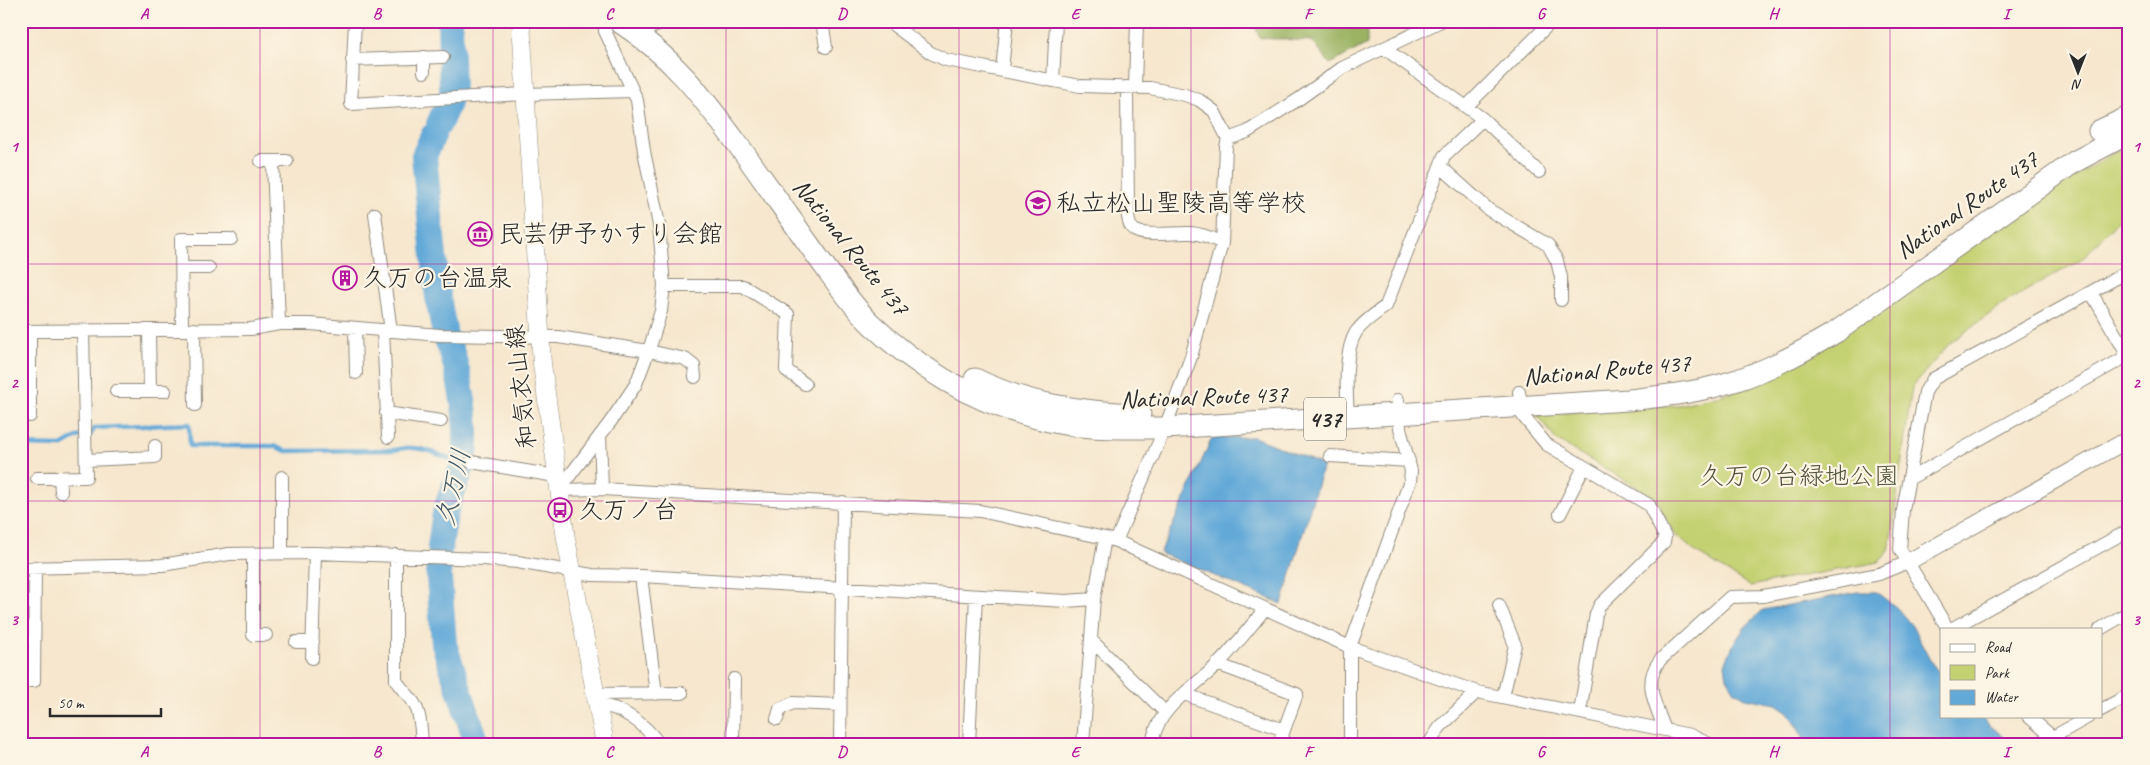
<svg xmlns="http://www.w3.org/2000/svg" width="2150" height="765" font-family="Caveat,'Klee One',sans-serif">
	<style>
		.green { fill: #c4d172; stroke: #787e4e }
		.forest { fill: #9bb364; stroke: #636f48 }
		.water { fill: #62a9d8; stroke: #466a82 }
		.lines { fill: none; stroke-linecap: round; stroke-linejoin: round }
		.stream { stroke: #62a9d8; stroke-width: 4.5 }
		.river { stroke: #62a9d8; stroke-width: 26 }
		.minor-casing { stroke: #90897c; stroke-width: 14 }
		.tertiary-casing { stroke: #90897c; stroke-width: 18 }
		.secondary-casing { stroke: #90897c; stroke-width: 19 }
		.trunk-casing { stroke: #90897c; stroke-width: 23 }
		.minor { stroke: #fff; stroke-width: 12 }
		.tertiary { stroke: #fff; stroke-width: 16 }
		.secondary { stroke: #fff; stroke-width: 18 }
		.trunk { stroke: #fff; stroke-width: 21 }
		.grid { fill: none; stroke: #b5179e; stroke-width: 1; stroke-opacity: 0.55 }
		.labels { text-anchor: middle; dominant-baseline: central; stroke-width: 4.5; stroke-linejoin: round; paint-order: stroke }
		.shield { fill: #fcf5e5; stroke: #6a6863; stroke-width: 1 }
		.shield-label { font-size: 24px; font-weight: bold; fill: #2b2b2b }
		.poi-label { font-size: 25px; fill: #2b2b2b; stroke: #fcf5e5; text-anchor: start }
		.street-label { font-size: 25px; fill: #2b2b2b; stroke: #fcf5e5 }
		.park-label { font-size: 25px; fill: #51543d; stroke: #fcf5e5 }
		.water-label { font-size: 26px; font-style: italic; fill: #3e5768; stroke: #fcf5e5 }
		.neatline { fill: none; stroke: #b5179e; stroke-width: 2 }
		.grid-label { font-size: 16px; text-anchor: middle; font-weight: bold; fill: #b5179e }
	</style>
	<rect width="100%" height="100%" fill="#fcf5e5"/>
	<filter id="ink" filterUnits="userSpaceOnUse"><feTurbulence type="fractalNoise" baseFrequency=".02" numOctaves="2"/><feDisplacementMap in="SourceGraphic" scale="10" xChannelSelector="R" yChannelSelector="G"/><feConvolveMatrix kernelMatrix="1 2 1 2 8 2 1 2 1" color-interpolation-filters="sRGB"/></filter>
	<filter id="wash" filterUnits="userSpaceOnUse"><feTurbulence type="fractalNoise" baseFrequency=".0096" numOctaves="4" result="noise"/><feDisplacementMap in="SourceGraphic" scale="20" xChannelSelector="R" yChannelSelector="G"/><feGaussianBlur stdDeviation="1.12" result="paint"/><feColorMatrix in="noise" values="0 0 0 0 0 0 0 0 0 0 0 0 0 0 0 0 0 1.4 0 .05"/><feComposite in="paint" operator="in"/></filter>
	<g filter="url(#wash)">
		<rect width="100%" height="100%" fill="#f6e7ce"/>
		<path class="green" d="M2129 144V206L2127 210 2081 260 2006 302 1950 343 1912 387 1889 551 1879 562 1750 586 1696 552 1674 534 1656 498 1556 440 1537 415 1679 405 1749 388 1781 372 2047 193Z"/>
		<path class="forest" d="M1252 21H1367V44L1330 64 1312 41 1260 38Z"/>
		<path class="water" d="M1254 437 1323 465 1282 604 1160 553 1212 438Z
			M1858 592H1876L1897 608 1912 626 1931 662 1941 675V716H1979L2012 744H1807L1788 712 1776 704 1745 698 1735 691 1727 678 1725 664 1733 645 1745 627 1763 610Z"/>
		<g class="lines">
			<path class="stream" d="M21 445 61 446 77 437 90 435 95 428 189 424 190 446H274L286 451 395 450C416 442 442 456 462 464"/>
			<path class="river" d="M450 21 452 90
				M439 124 448 103
				M433 136 424 156 438 297 444 330
				M440 547C442 535 443 522 446 510 451 492 460 476 464 459 471 427 459 369 447 339
				M438 564 444 644 477 744"/>
		</g>
	</g>
	<g filter="url(#ink)">
		<g class="lines">
			<g class="minor-casing">
				<path id="minor" d="M355 21 351 104 525 94 633 91
					M604 21 605 31 637 100 644 151 659 225 664 286 661 311 650 347 636 384 611 421 559 490 602 489 980 511 1105 538 1116 541 1350 647 1477 692 1690 735 1709 744
					M822 21 826 47
					M888 21 931 53 946 60 1080 86 1150 88 1185 95 1199 100 1214 111 1228 139 1226 147 1222 243 1191 357 1165 428 1116 541
					M637 33 669 21
					M424 57V72
					M352 60 443 57
					M1002 70 1007 21
					M1053 81 1056 21
					M1127 87 1128 217C1129 223 1130 228 1136 231 1147 237 1177 232 1191 233 1203 234 1212 238 1222 243
					M1135 87 1137 21
					M1466 107 1552 21
					M1483 119 1539 172
					M1228 139 1247 132 1299 99 1342 68 1441 21
					M261 161H287
					M273 161 279 324
					M1440 166 1489 210 1548 245 1557 261 1561 277V300
					M375 214 391 331
					M182 268H209
					M664 286H743L788 314 786 370 805 384
					M2091 292 2129 358
					M355 328 356 373
					M182 329 181 239H231
					M194 329 195 405
					M149 330 150 391
					M383 330 388 437
					M21 331 251 329 279 324H310L440 335 558 337 649 351 685 359 694 366 695 377
					M30 331V416
					M116 391H165
					M1519 392 1523 416 1546 444 1649 505 1665 537 1664 542 1600 605 1596 614 1580 712
					M386 413 441 421
					M1348 418C1347 394 1343 353 1356 332 1364 321 1375 314 1386 306L1444 156 1483 119 1384 48
					M600 436 602 489
					M1330 456 1409 461
					M86 460 155 457V446
					M471 462 556 476
					M60 477 61 492
					M282 477V553
					M37 478 86 477 83 331
					M1909 479 2129 355
					M1560 514 1584 467
					M253 554V635H266
					M396 555V680C401 690 410 695 415 705 421 716 421 731 422 744
					M21 568 162 565 229 554 315 553 484 559 517 562 592 575 641 576 1066 601 1094 599
					M641 576 656 694
					M1499 605 1515 645 1503 697
					M1948 629 1900 549 1903 510 1925 392 1933 379 2129 271
					M1951 629 2129 530
					M2100 629 2129 612
					M1091 640 1165 712
					M296 642H313
					M312 658 315 553
					M1217 664 1297 694 1279 744
					M21 681H34L35 567
					M596 694 682 693
					M1184 694 1284 730
					M598 705C621 706 646 725 659 744
					M2101 710 2129 695
					M2028 716 2061 744
					M777 719 780 709 793 703 840 705
					M1665 730C1656 705 1642 683 1660 660L1730 597 1763 596 1879 574 1908 562
					M2053 737 2090 716
					M733 744 734 679
					M840 744 843 502
					M969 744 976 596
					M1083 744 1094 599 1105 538
					M1152 744C1157 707 1193 689 1217 665 1234 648 1249 628 1265 609
					M1350 744V647L1410 481 1411 471 1400 428 1398 400
					M1429 744 1440 727 1477 692"/>
			</g>
			<g class="tertiary-casing">
				<path id="tertiary" d="M1908 562 2129 439"/>
			</g>
			<g class="secondary-casing">
				<path id="secondary" d="M521 21 542 364 566 539 605 744"/>
			</g>
			<g class="trunk-casing">
				<path id="trunk" d="M618 21C676 58 707 103 747 157 770 190 794 223 817 256 834 279 851 304 871 324 918 368 974 402 1037 418 1078 430 1122 428 1165 428L1629 400C1661 396 1693 393 1724 384 1764 373 1800 353 1836 332L2074 162 2129 133
					M2099 131 2129 117
					M975 379C1027 405 1083 412 1140 414"/>
			</g>
			<use href="#minor" class="minor"/>
			<use href="#tertiary" class="tertiary"/>
			<use href="#secondary" class="secondary"/>
			<use href="#trunk" class="trunk"/>
		</g>
	</g>
	<path class="grid" d="M260 21V744M493 21V744M726 21V744M959 21V744M1191 21V744M1424 21V744M1657 21V744M1890 21V744M21 264H2129M21 501H2129"/>
	<defs>
		<g id="school-ring" transform="scale(1.25)"><circle r="9.5" fill="#fcf5e5" stroke="#b5179e" stroke-width="1.5"/><path d="M0-5L7-2L0 1L-7-2ZM-4 1L0 2.5L4 1V4Q0 6-4 4Z" fill="#b5179e"/></g>
		<g id="museum-ring" transform="scale(1.25)"><circle r="9.5" fill="#fcf5e5" stroke="#b5179e" stroke-width="1.5"/><path d="M0-6L6-3V-2H-6V-3ZM-5-1h2V3h-2ZM-1-1h2V3h-2ZM3-1h2V3H3ZM-6 4H6V6H-6Z" fill="#b5179e"/></g>
		<g id="building-ring" transform="scale(1.25)"><circle r="9.5" fill="#fcf5e5" stroke="#b5179e" stroke-width="1.5"/><path d="M-4-6H4V6H1V3H-1V6H-4ZM-2.5-4.3h1.7v1.8h-1.7ZM.8-4.3h1.7v1.8H.8ZM-2.5-1h1.7V.8h-1.7ZM.8-1h1.7V.8H.8Z" fill="#b5179e"/></g>
		<g id="bus-ring" transform="scale(1.25)"><circle r="9.5" fill="#fcf5e5" stroke="#b5179e" stroke-width="1.5"/><path d="M-5-6H5V4H4V6H2V4H-2V6H-4V4H-5ZM-3.5-4V0h7V-4ZM-3.5 1.2v1.5H-2V1.2ZM2 1.2v1.5H3.5V1.2Z" fill="#b5179e"/></g>
	</defs>
	<g fill-rule="evenodd">
		<use href="#school-ring" x="1038" y="203"/>
		<use href="#museum-ring" x="480" y="234"/>
		<use href="#building-ring" x="345" y="278"/>
		<use href="#bus-ring" x="560" y="510"/>
	</g>
	<g class="labels">
		<rect class="shield" x="1304" y="397.5" width="42" height="43" rx="4"/>
		<g class="shield-label">
			<text x="1325" y="419">437</text>
		</g>
		<g class="poi-label">
			<text x="1056" y="203">私立松山聖陵高等学校</text>
			<text x="498" y="234">民芸伊予かすり会館</text>
			<text x="362" y="278">久万の台温泉</text>
			<text x="578" y="510">久万ノ台</text>
		</g>
		<g class="street-label">
			<text transform="translate(1967 205) rotate(-35)">National Route 437</text>
			<text transform="translate(851 247) rotate(51)">National Route 437</text>
			<text transform="translate(1607 370) rotate(-5)">National Route 437</text>
			<text transform="translate(521 387) rotate(-96)">和気衣山線</text>
			<text transform="translate(1204 397) rotate(-2)">National Route 437</text>
		</g>
		<g class="park-label">
			<text x="1799" y="476">久万の台緑地公園</text>
		</g>
		<g class="water-label">
			<text transform="translate(453 487) rotate(-77)">久万川</text>
		</g>
	</g>
	<rect width="2150" height="765" fill="none" stroke="#fcf5e5" stroke-width="55"/>
	<rect x="1940" y="628" width="162" height="90" fill="#fcf5e5" stroke="#a8a49b"/>
	<rect x="1950" y="644" width="25" height="8" fill="#ffffff" stroke="#a8a49b"/>
	<text x="1985" y="652" font-size="15" fill="#2b2b2b">Road</text>
	<rect x="1950" y="665" width="25" height="15" fill="#c4d172" stroke="#a8a49b"/>
	<text x="1985" y="678" font-size="15" fill="#2b2b2b">Park</text>
	<rect x="1950" y="690" width="25" height="15" fill="#62a9d8" stroke="#a8a49b"/>
	<text x="1985" y="702" font-size="15" fill="#2b2b2b">Water</text>
	<g transform="translate(2078 72) rotate(180)" stroke="#fcf5e5" stroke-width="4" paint-order="stroke">
	<path d="M0-4L9 19L0 12L-9 19Z" fill="#2b2b2b"/>
	<text y="-8" font-size="14" font-weight="bold" text-anchor="middle" fill="#2b2b2b">N</text>
	</g>
	<path d="M50 708v8h111v-8" fill="none" stroke="#2b2b2b" stroke-width="2.5"/>
	<text x="58" y="708" font-size="15" fill="#2b2b2b" stroke="#fcf5e5" stroke-width="4" paint-order="stroke">50 m</text>
	<rect x="28" y="28" width="2094" height="710" class="neatline"/>
	<g class="grid-label">
		<text x="144" y="19">A</text>
		<text x="377" y="19">B</text>
		<text x="609" y="19">C</text>
		<text x="842" y="19">D</text>
		<text x="1075" y="19">E</text>
		<text x="1308" y="19">F</text>
		<text x="1541" y="19">G</text>
		<text x="1773" y="19">H</text>
		<text x="2006" y="19">I</text>
		<text x="14" y="152">1</text>
		<text x="2136" y="152">1</text>
		<text x="14" y="388">2</text>
		<text x="2136" y="388">2</text>
		<text x="14" y="625">3</text>
		<text x="2136" y="625">3</text>
		<text x="144" y="757">A</text>
		<text x="377" y="757">B</text>
		<text x="609" y="757">C</text>
		<text x="842" y="757">D</text>
		<text x="1075" y="757">E</text>
		<text x="1308" y="757">F</text>
		<text x="1541" y="757">G</text>
		<text x="1773" y="757">H</text>
		<text x="2006" y="757">I</text>
	</g>
</svg>
